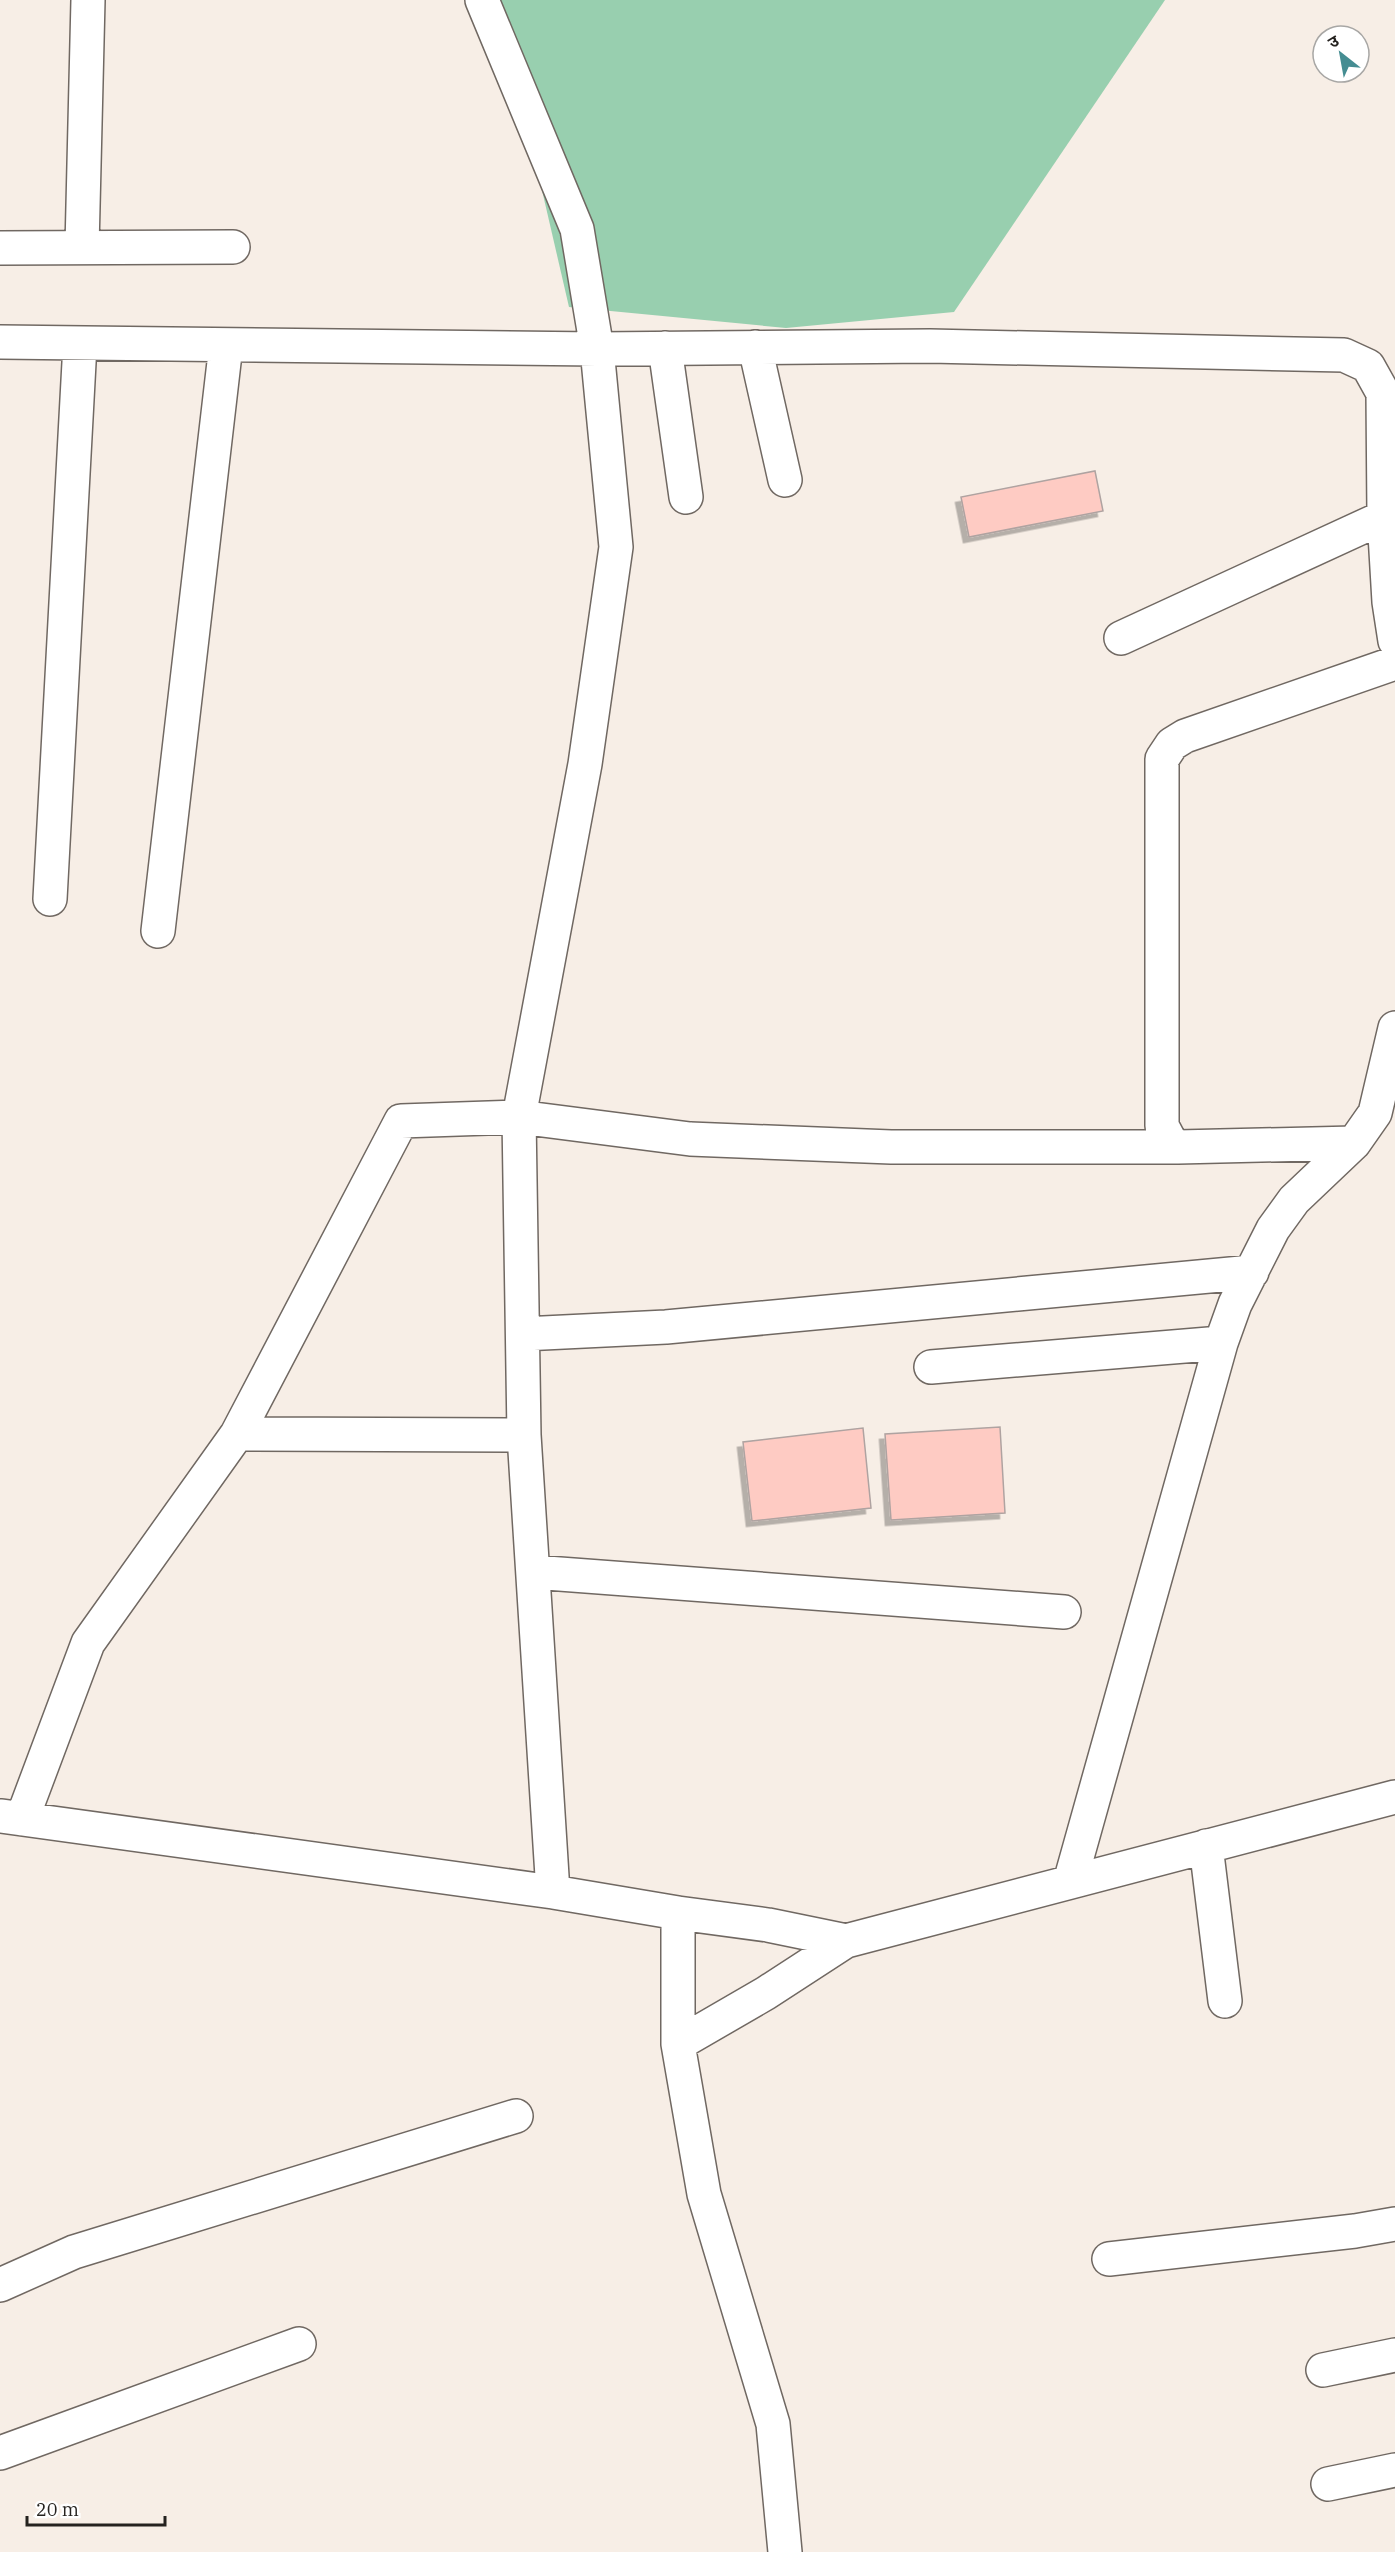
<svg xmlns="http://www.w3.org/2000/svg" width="1395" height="2552" font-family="'IBM Plex Serif','Noto Sans Devanagari',serif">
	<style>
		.green { fill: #98cfaf }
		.building { fill: #fecbc3; stroke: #afa3a1; stroke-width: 1.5; filter: url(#shadow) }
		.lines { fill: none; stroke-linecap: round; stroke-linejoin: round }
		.minor-casing { stroke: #706862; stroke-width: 36 }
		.minor { stroke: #fff; stroke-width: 33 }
	</style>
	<defs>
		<filter id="shadow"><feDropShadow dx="-5.5" dy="5.5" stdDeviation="0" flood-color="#0004"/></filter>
	</defs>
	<rect width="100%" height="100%" fill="#f7eee6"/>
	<path class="green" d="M498 0H1165L954 312 786 328 569 307Z"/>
	<path class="building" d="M1095 471 1103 511 969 537 961 497Z
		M1000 1427 1005 1513 891 1520 885 1434Z
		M863 1428 871 1508 752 1521 743 1442Z"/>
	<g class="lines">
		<g class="minor-casing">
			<path id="minor" d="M482 0 577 229 597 349 616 547 585 764 519 1117 524 1435 553 1892 678 1913V2044L704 2194 773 2424 785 2552
				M82 247 88 0
				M0 248 233 247
				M0 342 597 349 930 346 1344 355 1368 366 1383 393 1384 517 1389 602 1395 641
				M755 347 785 480
				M665 348 686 497
				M1121 638 1384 517
				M50 899 80 344
				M158 931 226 345
				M1354 1143 1178 1147 1170 1141 1162 1126V759L1172 744 1185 736 1395 663
				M523 1334 666 1327 1252 1272
				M931 1367 1221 1343
				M237 1434 524 1435
				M533 1572 1064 1612
				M2 1816 553 1892
				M22 1819 88 1643 237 1434 401 1121 519 1117 690 1139 891 1147H1178
				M1206 1846 1225 2001
				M1070 1882 1221 1343 1235 1304 1273 1229 1294 1200 1354 1143 1375 1113 1395 1028
				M678 1913 768 1925 846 1941
				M678 2044 766 1993 846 1941 1395 1797
				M1109 2259 1355 2231 1395 2224
				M0 2285 74 2252 516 2116
				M1323 2370 1395 2355
				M0 2453 299 2344
				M1328 2484 1395 2470"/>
		</g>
		<use href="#minor" class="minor"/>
	</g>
	<g transform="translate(1341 54) rotate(329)"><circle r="28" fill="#ffffff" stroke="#a8a7a5" stroke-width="1.5"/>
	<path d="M0-4.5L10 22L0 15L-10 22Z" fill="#458d92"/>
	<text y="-9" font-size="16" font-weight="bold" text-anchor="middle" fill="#25221f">उ</text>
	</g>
	<path d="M27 2516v9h138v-9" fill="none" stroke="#25221f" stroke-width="3"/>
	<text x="36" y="2516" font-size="18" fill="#25221f" stroke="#ffffff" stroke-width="4.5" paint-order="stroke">20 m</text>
</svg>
